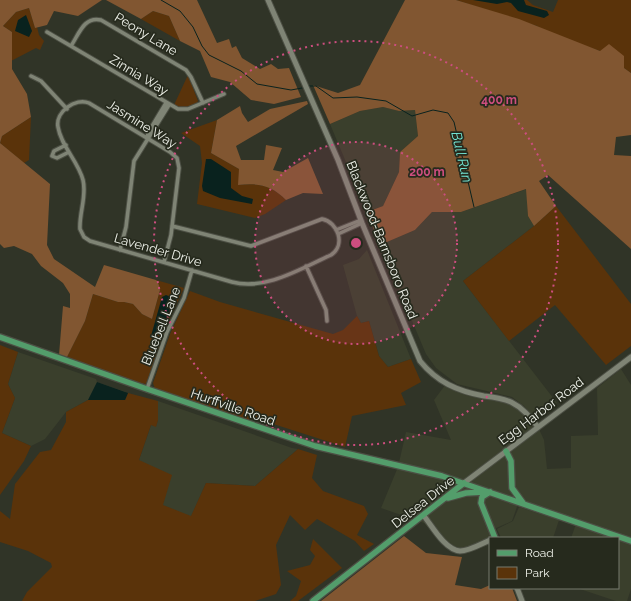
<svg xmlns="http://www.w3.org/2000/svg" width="631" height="601" font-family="Raleway,sans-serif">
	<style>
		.built { fill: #3a3f2c }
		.green { fill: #5a330a }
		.forest { fill: #815631 }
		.water { fill: #09221e }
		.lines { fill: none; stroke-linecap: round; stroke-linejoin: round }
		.stream { stroke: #09221e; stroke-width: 1 }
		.minor-casing { stroke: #4c4f44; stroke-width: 5.5 }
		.secondary-casing { stroke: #4c4f44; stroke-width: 7 }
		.primary-casing { stroke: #4c4f44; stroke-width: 8 }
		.minor { stroke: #7f8475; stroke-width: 3.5 }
		.secondary { stroke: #7f8475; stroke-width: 5 }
		.primary { stroke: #539d6b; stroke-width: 5.5 }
		.ring { fill: none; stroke: #cd4e7f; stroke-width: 2; stroke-dasharray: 2 4 }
		.labels { text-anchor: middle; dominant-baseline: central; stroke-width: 3.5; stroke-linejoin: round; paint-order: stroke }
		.street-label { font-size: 13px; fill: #eff2ea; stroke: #262a1d }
		.water-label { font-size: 14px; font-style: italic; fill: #73e5d4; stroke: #262a1d }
		.centre { fill: #cd4e7f; stroke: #262a1d; stroke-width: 2 }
		.ring-label { font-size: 12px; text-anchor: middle; font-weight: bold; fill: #cd4e7f; stroke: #262a1d; stroke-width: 3.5; stroke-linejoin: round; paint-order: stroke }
	</style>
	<rect width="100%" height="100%" fill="#303427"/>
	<path class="built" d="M383 107 399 111 415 110 418 136 400 152 399 172 383 206 367 212 330 124 360 111Z
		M527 189 528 216 534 226 463 281 557 403 535 419 524 406 512 397 457 384 436 368 426 354 380 245 415 230 432 212H461Z
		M367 250 411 359 388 367 379 356 369 321 361 323 357 316 343 265 359 259Z
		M18 352 96 379 97 382 126 392 124 400H88L66 412 45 439 31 446 2 433 15 398 8 384Z
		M621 369 631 385V539L519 501 512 521 494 529 497 538H490V544L468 553 454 552 444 546 424 523 381 508 398 467 406 432 451 440 434 400 446 384 516 405 538 427 544 440 547 469 571 468V436L598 435 597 388Z
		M158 401 292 448 298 449 255 486 206 483 191 517 162 505 139 460 151 425 156 426 158 420Z
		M519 507 559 520 553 538H501L497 529 513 521Z
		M576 524 616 538H571Z
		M618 539 631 544V589L627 601H616L577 588H618Z"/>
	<path class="green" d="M456 0H527L533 5 553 12 558 0H631V73L600 51 546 32 537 26Z
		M29 8 35 28 37 27 39 35 44 41 40 50 36 48 11 61 12 32 3 26 16 12Z
		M153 11 169 16 180 41 141 19Z
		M188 75 198 101C193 109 182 109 174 105Z
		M31 117 29 160 24 163 0 143 2 136Z
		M217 120 211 153 239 169V185C259 183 271 185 286 200L265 214 255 218 197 204 202 163 200 146 181 133Z
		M556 206 631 304V346L606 365 555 305 509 341 463 281 534 226Z
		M156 280 184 288 165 330 146 384 136 382 67 357 85 321 93 294 118 302H124L133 304 142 314 152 319 160 290 158 282Z
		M190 291 220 302 333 334 343 330 357 316 361 323 369 321 379 356 388 367 411 359 421 382 401 393 406 405 352 416 345 447 252 417 250 421 155 389 153 383 170 334Z
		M0 345 18 352 8 384 15 398 2 433 31 446 24 461 0 495Z
		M128 393 158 401V420L156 427 151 425 139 460 172 475 163 505 191 516 206 483 255 486 298 449 317 455 312 478 323 491 364 506 368 514 357 535 374 544 364 551 355 541 317 519 305 530 290 515 276 545 281 585 276 594 255 601H22L27 592 52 567 51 563 28 551 0 542V511L10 519 15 484 40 452 51 450 66 422V412L88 400H125Z
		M313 539 342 568 298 601H290L296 596 301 581 287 571 310 565 315 556 310 550Z"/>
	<path class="forest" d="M0 0H102L78 16 54 11 47 25 35 28 29 8 16 12 3 26 12 32V69L27 94 31 117 2 136 0 143 50 184 47 245 54 259 95 287 104 265 156 280 158 282 160 290 152 319 142 314 133 304 124 302H118L93 294 85 321 67 357 59 355 63 306 70 308V294L63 283 41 266 32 254 14 246 4 248 0 244Z
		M106 0H197L217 43 229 39 232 48 236 46 242 58 260 69 271 64 278 69 289 68 301 97 274 104 251 100 230 82 211 77 200 51 180 41 169 16 153 11 141 19Z
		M405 0H456L519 19 600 51 609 44 624 56V68L631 73V135L616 137 614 155 631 156V249L548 175 539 181 556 206 534 226 528 216 526 189 461 212H432L415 230 380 245 367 212 383 206 399 172 400 152 418 136 415 110 399 111 383 107 360 111 330 124 313 85 338 93 360 85Z
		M307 101 308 104 236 146 241 160H264L266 145 282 148 273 170 283 172 308 158 323 194 303 193 286 200C271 185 259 183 238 185L239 169 211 153 217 120 240 106 242 113 248 122 270 109Z
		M404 536 426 553 462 557 455 585 481 589 490 585V588H512L517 601H321Z"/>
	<path class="water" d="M473 0H524L526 5 547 11 549 15 544 18 518 11 511 3 507 2 497 4Z
		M26 15 32 31 29 37 15 31 18 20Z
		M206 159H211L231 172V188L242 196 253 199 252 204 220 198 203 191 202 186Z
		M166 295 176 299 157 336 153 337 151 336 162 297Z
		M97 382 128 393 125 400H88Z"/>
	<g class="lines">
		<path class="stream" d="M161 0 180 11 193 27 202 46 209 55 241 71 257 84 291 90 302 88
			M309 86H316L333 98 357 97 386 101 412 116 433 110 448 113 454 122 474 207"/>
		<g class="minor-casing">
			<path id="minor" d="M47 32 178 109H188L224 94
				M71 46C79 34 84 16 101 20L186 70 191 77 203 103
				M31 76 41 81 67 109
				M147 138 148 133 166 103
				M66 145 54 151 52 156 57 158 69 152
				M336 230 361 220
				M338 234 362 223
				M120 250 126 227 134 161 169 105
				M164 262 171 235 179 168 177 158 170 152 89 103C76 97 55 112 58 127 61 146 78 161 83 180 87 196 79 213 80 229L84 237 90 241 232 282C265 291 300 269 331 255 346 245 338 222 322 219L251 246 172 226
				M306 266 326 310 327 321
				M147 389 167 332 184 298 192 270"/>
		</g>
		<g class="secondary-casing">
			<path id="secondary" d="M268 0 338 160 362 223 420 361C437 382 457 391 484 396 493 397 502 398 511 402 523 408 530 417 538 427
				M464 483 631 357
				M424 516C432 526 445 550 460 551 469 551 481 544 490 540
				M517 588 522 601"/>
		</g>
		<g class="primary-casing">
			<path id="primary" d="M0 337 147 389 315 446 442 476 631 541
				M506 451 511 461 512 488 523 503
				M490 492 482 497 481 503 495 538
				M448 498 466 493 484 492
				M313 601 464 483"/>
		</g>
		<use href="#minor" class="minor"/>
		<use href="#secondary" class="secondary"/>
		<use href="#primary" class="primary"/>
	</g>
	<circle cx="356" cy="243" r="101" fill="#cd4e7f" fill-opacity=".12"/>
	<g class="ring">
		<circle cx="356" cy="243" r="101"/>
		<circle cx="356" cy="243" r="202"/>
	</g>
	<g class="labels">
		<g class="street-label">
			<text transform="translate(146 34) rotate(31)">Peony Lane</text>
			<text transform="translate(139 75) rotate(31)">Zinnia Way</text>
			<text transform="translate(142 124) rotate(32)">Jasmine Way</text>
			<text transform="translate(382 240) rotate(68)">Blackwood-Barnsboro Road</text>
			<text transform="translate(158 250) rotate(16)">Lavender Drive</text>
			<text transform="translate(161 326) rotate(-68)">Bluebell Lane</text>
			<text transform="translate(233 407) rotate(19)">Hurffville Road</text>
			<text transform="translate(541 411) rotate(-37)">Egg Harbor Road</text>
			<text transform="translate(423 502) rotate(-38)">Delsea Drive</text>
		</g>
		<g class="water-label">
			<text transform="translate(462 157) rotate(77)">Bull Run</text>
		</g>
	</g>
	<circle cx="356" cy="243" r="6" class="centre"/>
	<g class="ring-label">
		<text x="499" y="104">400 m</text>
		<text x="427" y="176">200 m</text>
	</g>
	<rect x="489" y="537" width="130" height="52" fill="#262a1d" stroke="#767a6f"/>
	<rect x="497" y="550" width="20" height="6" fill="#539d6b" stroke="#767a6f"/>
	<text x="525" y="557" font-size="12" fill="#eff2ea">Road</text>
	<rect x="497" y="567" width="20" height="12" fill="#5a330a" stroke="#767a6f"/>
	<text x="525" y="577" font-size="12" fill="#eff2ea">Park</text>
</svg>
